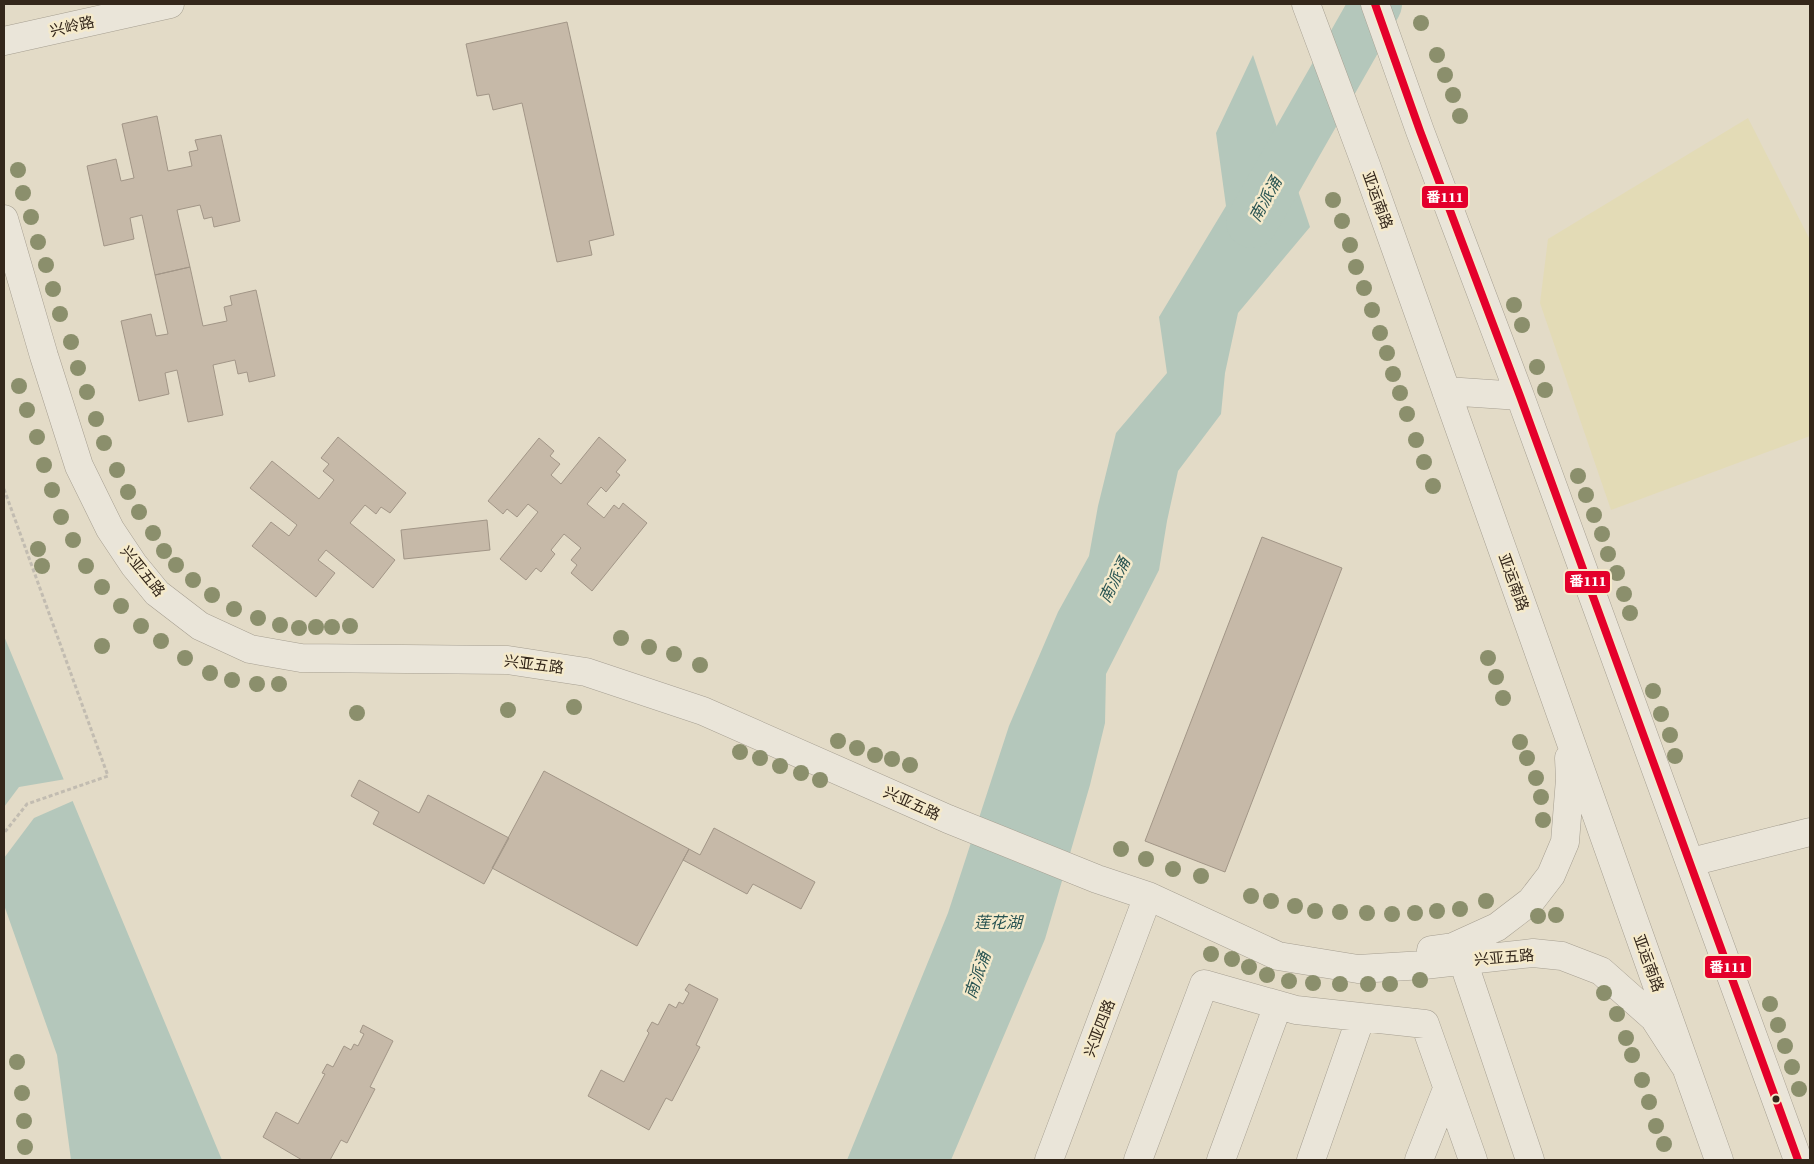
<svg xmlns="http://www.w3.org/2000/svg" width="1814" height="1164" font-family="'Source Serif 4','Noto Sans SC',serif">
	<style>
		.farmland { fill: #e3dbb6 }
		.water { fill: #b4c7bb }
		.pier { fill: #e3dbc7 }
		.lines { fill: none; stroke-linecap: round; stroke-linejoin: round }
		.river { stroke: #b4c7bb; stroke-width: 52 }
		.building { fill: #c6b9a8; stroke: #a29687 }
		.minor-casing { stroke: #a69f91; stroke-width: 29 }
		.path { stroke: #c2bcb1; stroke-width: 3; stroke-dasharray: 4 2.5; stroke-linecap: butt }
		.minor { stroke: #eae5d9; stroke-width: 28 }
		.bus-1-casing { stroke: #f5eacb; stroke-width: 11 }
		.bus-1 { stroke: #e4002b; stroke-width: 8 }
		.tree { fill: #8b8f6c }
		.bus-dot { fill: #34271b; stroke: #f5eacb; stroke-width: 2 }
		.labels { text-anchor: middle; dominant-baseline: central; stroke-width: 5; stroke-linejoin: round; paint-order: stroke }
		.street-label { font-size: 15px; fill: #34271b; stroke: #f5eacb }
		.water-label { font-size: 16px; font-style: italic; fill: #295452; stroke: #f5eacb }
		.line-badge { stroke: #f5eacb; stroke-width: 2 }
		.badge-label { font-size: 14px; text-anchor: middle; font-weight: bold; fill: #fff }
	</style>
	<rect width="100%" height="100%" fill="#e3dbc7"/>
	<path class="farmland" d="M1748 118 1810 240V436L1611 510 1540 303 1548 239Z"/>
	<path class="water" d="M1253 55 1310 227 1238 313 1225 373 1221 414 1178 471 1167 521 1159 570 1106 674 1105 723 1090 785 1045 939 951 1160H847L948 913 1009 726 1058 612 1089 556 1098 506 1116 433 1167 373 1159 317 1226 206 1216 133Z
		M4 636 222 1160H71L57 1055 4 905Z"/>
	<path class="pier" d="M66 779 75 800 34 818 4 858V807L19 787Z"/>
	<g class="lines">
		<path class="river" d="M1252 222 1376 4"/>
	</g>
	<path class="building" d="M567 22 614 235 589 241 592 255 557 262 522 103 493 110 489 94 477 96 466 44Z
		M157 116 168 171 192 166 189 152 198 150 195 140 221 135 240 221 214 227 212 217 204 219 200 205 177 210 190 267 155 275 142 215 130 218 134 239 104 246 87 166 116 159 121 181 134 178 122 124Z
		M190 267 203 326 227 321 224 307 232 305 230 296 256 290 275 376 249 382 247 372 238 374 235 360 213 365 223 415 188 422 177 370 165 373 169 394 139 401 121 321 151 314 156 336 168 334 155 275Z
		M338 437 406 493 390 513 381 507 376 514 365 505 350 523 395 560 373 588 326 550 318 560 335 573 316 597 252 546 271 522 289 536 297 525 250 488 272 461 319 499 334 480 323 471 329 464 321 458Z
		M599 437 626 460 616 472 620 475 606 492 601 487 587 504 604 518 614 505 619 509 623 503 647 523 592 591 571 573 577 565 571 560 581 548 564 534 551 550 555 554 541 572 536 568 526 580 500 559 538 512 528 504 517 517 507 509 503 514 488 501 539 438 554 451 550 456 560 464 551 475 561 484Z
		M487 520 490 550 404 559 401 530Z
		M1262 537 1342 568 1225 872 1145 841Z
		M544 771 689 849 637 946 492 868Z
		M359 780 419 813 428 795 509 838 484 884 373 824 379 812 351 796Z
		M714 828 815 882 801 909 753 884 747 894 683 860 689 849 700 855Z
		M689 984 718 999 696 1045 700 1047 672 1101 666 1098 649 1130 588 1096 601 1070 624 1082 649 1033 647 1031 652 1022 658 1025 669 1004 676 1008 679 1002 683 1004 689 993 685 990Z
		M363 1025 393 1041 370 1087 375 1089 347 1143 341 1140 330 1160H302L263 1137 276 1112 298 1124 325 1074 322 1073 327 1064 333 1067 344 1046 351 1050 354 1044 358 1046 364 1034 360 1032Z"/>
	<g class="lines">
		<g class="minor-casing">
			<path id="minor" d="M1306 4 1366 165 1719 1160
				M1375 4 1420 131 1520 396 1798 1160
				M4 41 170 4
				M4 219 44 356 79 466 110 529 134 565 157 593 200 626 250 649 301 658 508 660 586 672 703 711 948 819 1097 879 1148 896 1278 956 1358 969 1424 965 1533 953 1562 956 1601 971 1654 1018 1685 1066
				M1446 391 1520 396
				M1691 862 1810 832
				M1431 950 1453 947 1497 927 1531 901 1551 875 1565 842 1570 779 1569 758
				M1463 961 1530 1160
				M1049 1160 1148 896
				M1138 1160 1204 984 1296 1010 1425 1024 1473 1160
				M1221 1160 1278 1005
				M1311 1160 1361 1017
				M1419 1160 1447 1089"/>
		</g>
		<path class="path" d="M4 489 108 776 27 804 4 833"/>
		<use href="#minor" class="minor"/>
		<g class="bus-1-casing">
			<path id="bus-1" d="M1375 4 1420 131 1520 396 1798 1160"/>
		</g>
		<use href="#bus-1" class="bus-1"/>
	</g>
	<g class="tree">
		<circle cx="1421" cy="23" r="8"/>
		<circle cx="1437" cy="55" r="8"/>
		<circle cx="1445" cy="75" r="8"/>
		<circle cx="1453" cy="95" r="8"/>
		<circle cx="1460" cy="116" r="8"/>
		<circle cx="18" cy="170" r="8"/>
		<circle cx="23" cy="193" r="8"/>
		<circle cx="1333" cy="200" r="8"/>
		<circle cx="31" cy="217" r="8"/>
		<circle cx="1342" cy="221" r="8"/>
		<circle cx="38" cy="242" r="8"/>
		<circle cx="1350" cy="245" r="8"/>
		<circle cx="46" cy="265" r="8"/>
		<circle cx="1356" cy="267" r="8"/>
		<circle cx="1364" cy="288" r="8"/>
		<circle cx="53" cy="289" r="8"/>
		<circle cx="1514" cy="305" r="8"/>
		<circle cx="1372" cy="310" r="8"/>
		<circle cx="60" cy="314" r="8"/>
		<circle cx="1522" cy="325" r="8"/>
		<circle cx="1380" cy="333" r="8"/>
		<circle cx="71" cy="342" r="8"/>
		<circle cx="1387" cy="353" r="8"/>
		<circle cx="1537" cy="367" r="8"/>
		<circle cx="78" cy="368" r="8"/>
		<circle cx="1393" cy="374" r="8"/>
		<circle cx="19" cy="386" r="8"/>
		<circle cx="1545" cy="390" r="8"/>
		<circle cx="87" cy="392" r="8"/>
		<circle cx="1400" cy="393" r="8"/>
		<circle cx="27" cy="410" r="8"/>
		<circle cx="1407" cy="414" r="8"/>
		<circle cx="96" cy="419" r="8"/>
		<circle cx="37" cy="437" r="8"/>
		<circle cx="1416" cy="440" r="8"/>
		<circle cx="104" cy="443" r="8"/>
		<circle cx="1424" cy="462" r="8"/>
		<circle cx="44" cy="465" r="8"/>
		<circle cx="117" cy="470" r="8"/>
		<circle cx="1578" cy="476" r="8"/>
		<circle cx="1433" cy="486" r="8"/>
		<circle cx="52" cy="490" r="8"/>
		<circle cx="128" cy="492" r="8"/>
		<circle cx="1586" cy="495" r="8"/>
		<circle cx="139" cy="512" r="8"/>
		<circle cx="1594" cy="515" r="8"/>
		<circle cx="61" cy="517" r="8"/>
		<circle cx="153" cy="533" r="8"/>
		<circle cx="1602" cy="534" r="8"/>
		<circle cx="73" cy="540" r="8"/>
		<circle cx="38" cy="549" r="8"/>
		<circle cx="164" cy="551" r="8"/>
		<circle cx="1608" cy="554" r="8"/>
		<circle cx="176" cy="565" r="8"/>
		<circle cx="42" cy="566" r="8"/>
		<circle cx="86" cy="566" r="8"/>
		<circle cx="1617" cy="573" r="8"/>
		<circle cx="193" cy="580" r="8"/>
		<circle cx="102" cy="587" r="8"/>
		<circle cx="1624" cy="594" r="8"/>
		<circle cx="212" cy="595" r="8"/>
		<circle cx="121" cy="606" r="8"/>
		<circle cx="234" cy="609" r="8"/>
		<circle cx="1630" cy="613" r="8"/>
		<circle cx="258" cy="618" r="8"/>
		<circle cx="280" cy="625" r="8"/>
		<circle cx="141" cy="626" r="8"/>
		<circle cx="350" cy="626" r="8"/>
		<circle cx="316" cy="627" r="8"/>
		<circle cx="332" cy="627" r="8"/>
		<circle cx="299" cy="628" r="8"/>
		<circle cx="621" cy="638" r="8"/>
		<circle cx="161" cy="641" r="8"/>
		<circle cx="102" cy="646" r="8"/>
		<circle cx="649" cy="647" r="8"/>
		<circle cx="674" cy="654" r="8"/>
		<circle cx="185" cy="658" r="8"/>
		<circle cx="1488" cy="658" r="8"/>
		<circle cx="700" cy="665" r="8"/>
		<circle cx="210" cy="673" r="8"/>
		<circle cx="1496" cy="677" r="8"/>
		<circle cx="232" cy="680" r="8"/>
		<circle cx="257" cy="684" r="8"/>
		<circle cx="279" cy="684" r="8"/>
		<circle cx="1653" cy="691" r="8"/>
		<circle cx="1503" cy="698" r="8"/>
		<circle cx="574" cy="707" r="8"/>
		<circle cx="508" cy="710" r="8"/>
		<circle cx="357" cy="713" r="8"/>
		<circle cx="1661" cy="714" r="8"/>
		<circle cx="1670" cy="735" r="8"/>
		<circle cx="838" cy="741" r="8"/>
		<circle cx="1520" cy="742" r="8"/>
		<circle cx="857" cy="748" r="8"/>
		<circle cx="740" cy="752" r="8"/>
		<circle cx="875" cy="755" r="8"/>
		<circle cx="1675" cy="756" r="8"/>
		<circle cx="760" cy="758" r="8"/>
		<circle cx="1527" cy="758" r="8"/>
		<circle cx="892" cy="759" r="8"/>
		<circle cx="910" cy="765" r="8"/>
		<circle cx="780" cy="766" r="8"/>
		<circle cx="801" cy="773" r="8"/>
		<circle cx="1536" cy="778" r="8"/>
		<circle cx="820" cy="780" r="8"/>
		<circle cx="1541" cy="797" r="8"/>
		<circle cx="1543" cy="820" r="8"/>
		<circle cx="1121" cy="849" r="8"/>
		<circle cx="1146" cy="859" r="8"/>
		<circle cx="1173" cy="869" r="8"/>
		<circle cx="1201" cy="876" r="8"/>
		<circle cx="1251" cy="896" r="8"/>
		<circle cx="1271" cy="901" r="8"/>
		<circle cx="1486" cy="901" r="8"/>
		<circle cx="1295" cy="906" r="8"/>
		<circle cx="1460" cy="909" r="8"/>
		<circle cx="1315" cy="911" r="8"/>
		<circle cx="1437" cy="911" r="8"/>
		<circle cx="1340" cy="912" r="8"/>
		<circle cx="1367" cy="913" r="8"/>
		<circle cx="1415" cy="913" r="8"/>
		<circle cx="1392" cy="914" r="8"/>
		<circle cx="1556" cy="915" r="8"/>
		<circle cx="1538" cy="916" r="8"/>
		<circle cx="1211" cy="954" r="8"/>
		<circle cx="1232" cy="959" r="8"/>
		<circle cx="1249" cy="967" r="8"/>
		<circle cx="1267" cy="975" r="8"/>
		<circle cx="1420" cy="980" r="8"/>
		<circle cx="1289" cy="981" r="8"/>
		<circle cx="1313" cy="983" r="8"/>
		<circle cx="1340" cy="984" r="8"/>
		<circle cx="1368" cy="984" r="8"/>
		<circle cx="1390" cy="984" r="8"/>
		<circle cx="1604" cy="993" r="8"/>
		<circle cx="1770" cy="1004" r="8"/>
		<circle cx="1617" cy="1014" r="8"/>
		<circle cx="1778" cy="1025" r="8"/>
		<circle cx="1626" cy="1038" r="8"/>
		<circle cx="1785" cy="1046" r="8"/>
		<circle cx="1632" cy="1055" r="8"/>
		<circle cx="17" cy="1062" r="8"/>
		<circle cx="1792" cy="1067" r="8"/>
		<circle cx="1642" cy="1080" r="8"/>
		<circle cx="1799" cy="1089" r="8"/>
		<circle cx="22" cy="1093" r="8"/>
		<circle cx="1649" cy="1102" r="8"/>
		<circle cx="24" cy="1121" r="8"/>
		<circle cx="1656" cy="1126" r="8"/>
		<circle cx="1664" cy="1144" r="8"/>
		<circle cx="25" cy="1147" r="8"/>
	</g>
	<circle class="bus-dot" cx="1776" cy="1099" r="4.5"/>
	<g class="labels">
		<g class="street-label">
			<text transform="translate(72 26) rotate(-13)">兴岭路</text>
			<text transform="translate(1378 200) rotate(70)">亚运南路</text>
			<text transform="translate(143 571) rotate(51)">兴亚五路</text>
			<text transform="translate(1514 582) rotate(70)">亚运南路</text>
			<text transform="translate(534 664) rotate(7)">兴亚五路</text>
			<text transform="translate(912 803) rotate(24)">兴亚五路</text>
			<text transform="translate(1504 957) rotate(-5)">兴亚五路</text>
			<text transform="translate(1649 963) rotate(70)">亚运南路</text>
			<text transform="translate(1099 1028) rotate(-69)">兴亚四路</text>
		</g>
		<g class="water-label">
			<text transform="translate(1265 199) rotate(-61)">南派涌</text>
			<text transform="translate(1114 580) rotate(-63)">南派涌</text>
			<text x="998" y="922">莲花湖</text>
			<text transform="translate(977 975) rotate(-71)">南派涌</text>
		</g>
	</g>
	<g class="line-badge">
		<rect x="1421" y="185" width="48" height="24" rx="5" fill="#e4002b"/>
		<rect x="1564" y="570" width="47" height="24" rx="5" fill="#e4002b"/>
		<rect x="1704" y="955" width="48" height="24" rx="5" fill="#e4002b"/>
	</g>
	<g class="badge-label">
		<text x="1445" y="202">番111</text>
		<text x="1588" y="586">番111</text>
		<text x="1728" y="972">番111</text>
	</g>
	<rect width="1814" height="1164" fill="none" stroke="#34271b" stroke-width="10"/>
</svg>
